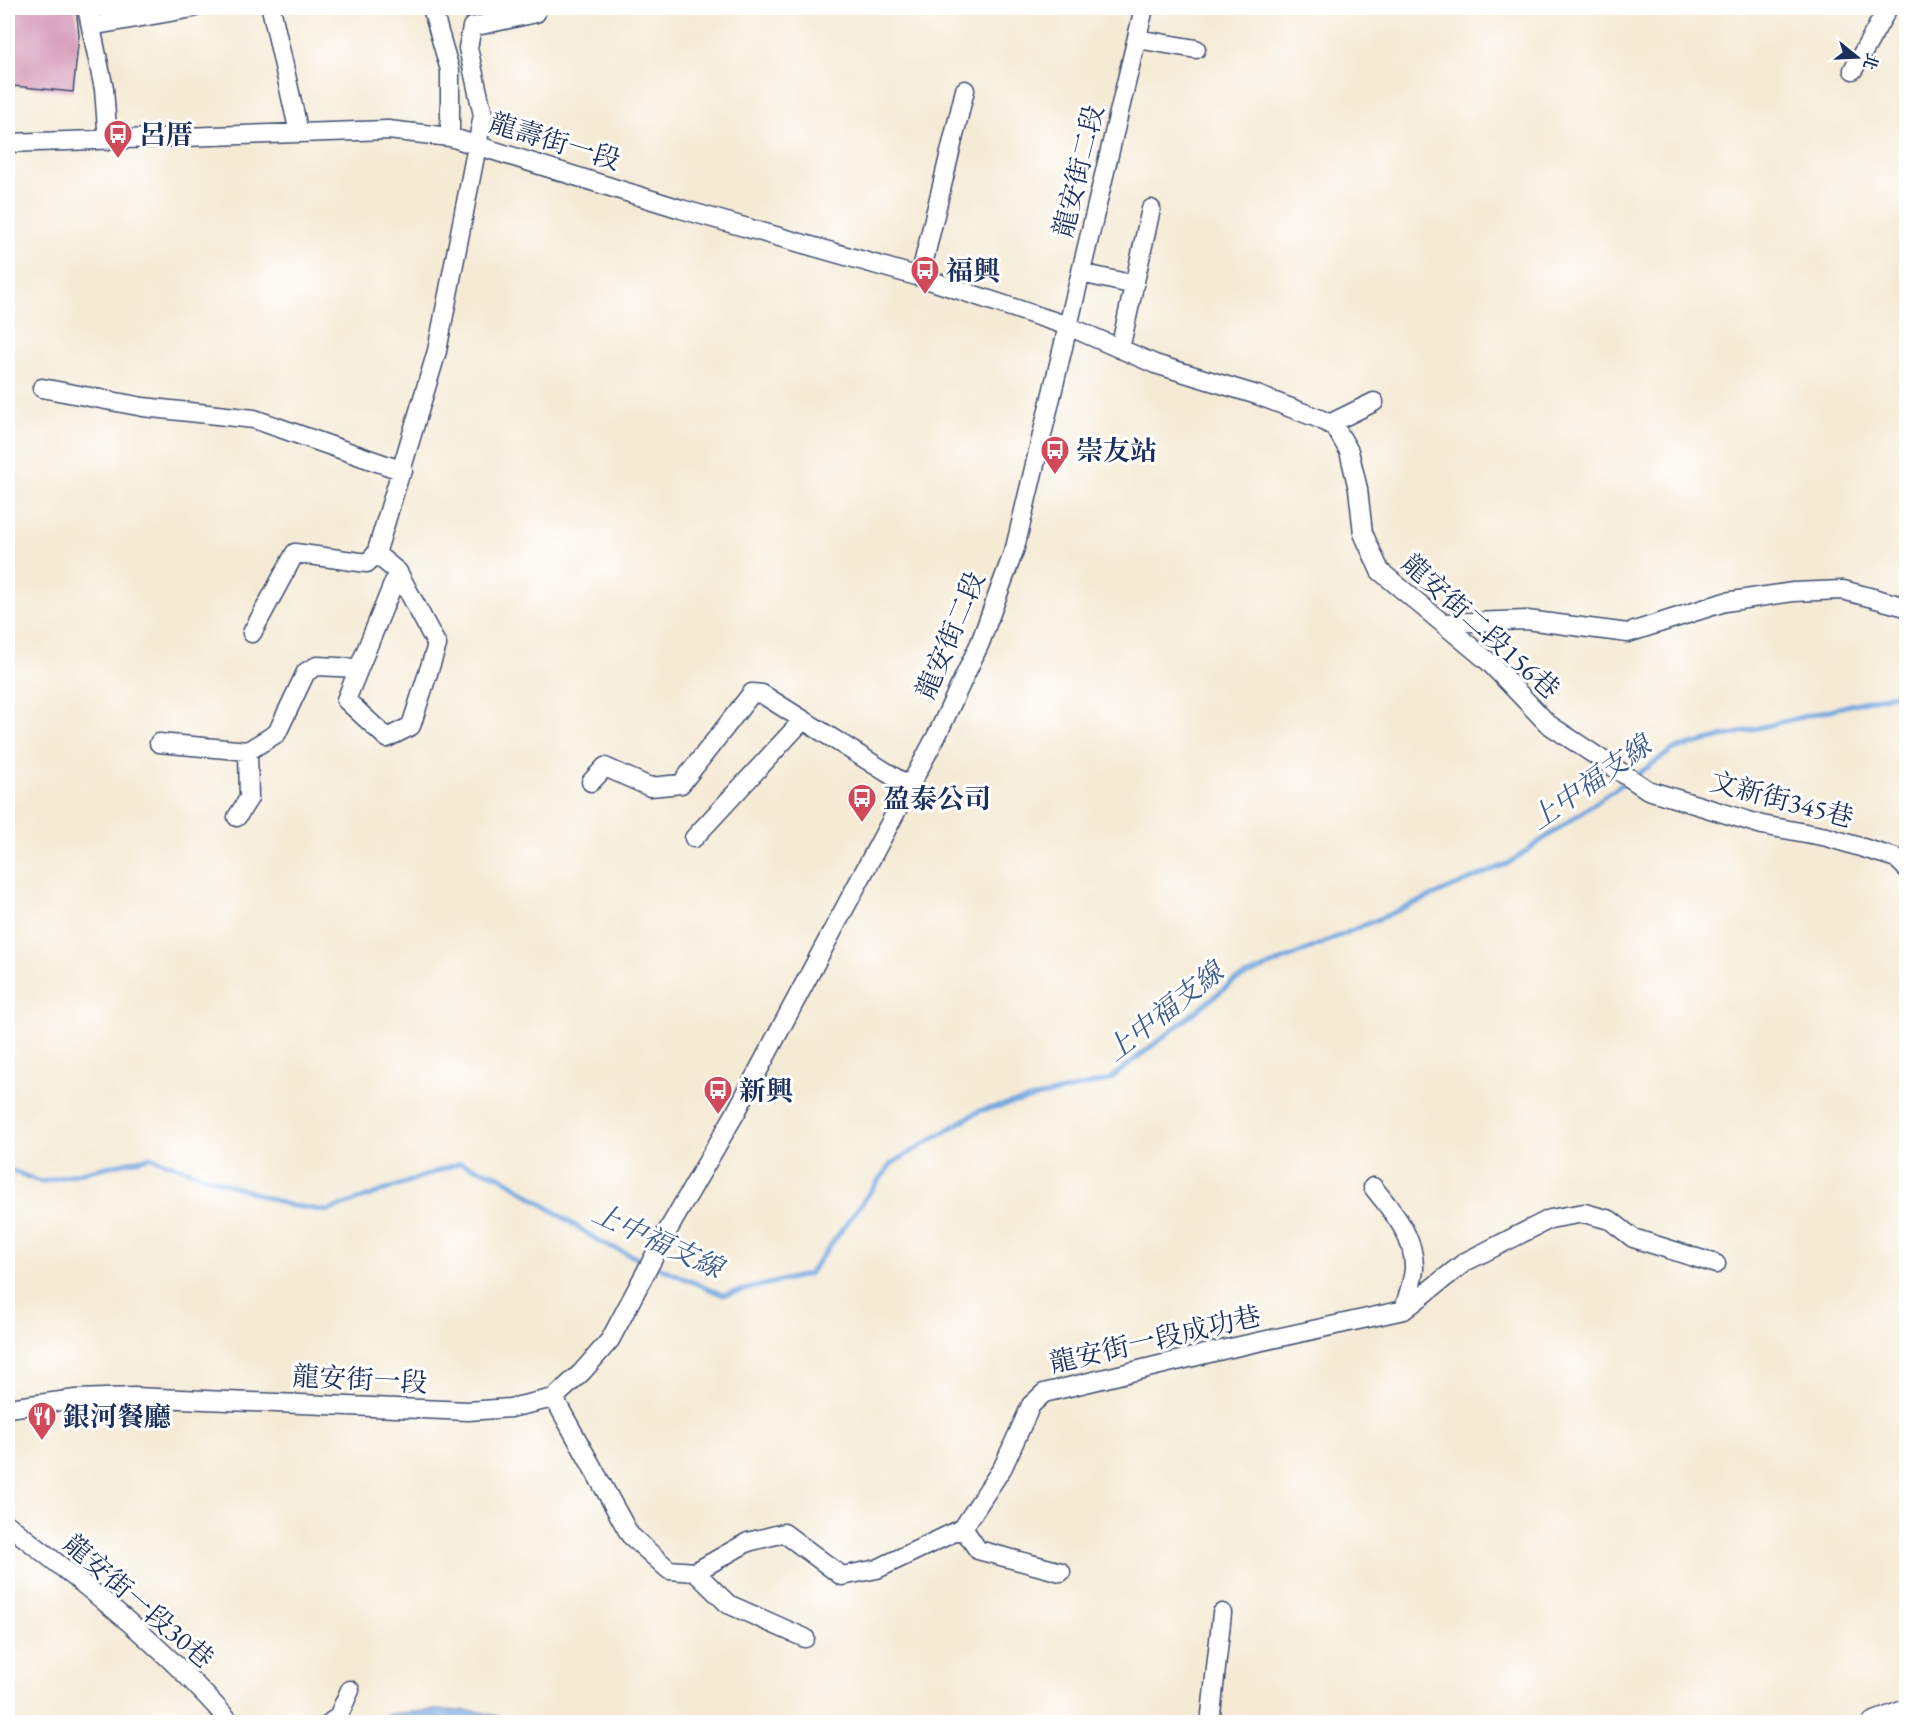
<svg xmlns="http://www.w3.org/2000/svg" width="1914" height="1730" font-family="'EB Garamond','Noto Serif TC',serif">
	<style>
		.water { fill: #73a7df; stroke: #476b9e; stroke-width: 1.5 }
		.lines { fill: none; stroke-linecap: round; stroke-linejoin: round }
		.stream { stroke: #73a7df; stroke-width: 5 }
		.building { fill: #d49ab7 }
		.minor-casing { stroke: #3c4b70; stroke-width: 21 }
		.minor { stroke: #fff; stroke-width: 18 }
		.labels { text-anchor: middle; dominant-baseline: central; stroke-width: 6; stroke-linejoin: round; paint-order: stroke }
		.poi-label { font-size: 27px; font-weight: bold; fill: #1b2f5e; stroke: #fff; text-anchor: start }
		.street-label { font-size: 27px; fill: #1b2f5e; stroke: #fff }
		.water-label { font-size: 28px; font-style: italic; fill: #3a598b; stroke: #fff }
	</style>
	<rect width="100%" height="100%" fill="#fff"/>
	<filter id="ink" filterUnits="userSpaceOnUse"><feTurbulence type="fractalNoise" baseFrequency=".0167" numOctaves="2"/><feDisplacementMap in="SourceGraphic" scale="12" xChannelSelector="R" yChannelSelector="G"/><feConvolveMatrix kernelMatrix="1 2 1 2 8 2 1 2 1" color-interpolation-filters="sRGB"/></filter>
	<filter id="wash" filterUnits="userSpaceOnUse"><feTurbulence type="fractalNoise" baseFrequency=".008" numOctaves="4" result="noise"/><feDisplacementMap in="SourceGraphic" scale="24" xChannelSelector="R" yChannelSelector="G"/><feGaussianBlur stdDeviation="1.35" result="paint"/><feColorMatrix in="noise" values="0 0 0 0 0 0 0 0 0 0 0 0 0 0 0 0 0 1.4 0 .05"/><feComposite in="paint" operator="in"/></filter>
	<g filter="url(#wash)">
		<rect width="100%" height="100%" fill="#f5ead4"/>
		<path class="water" d="M434 1710 476 1711 524 1722H358L391 1714Z"/>
		<g class="lines">
			<path class="stream" d="M1635 776 1674 749 1906 691
				M8 1169 41 1182 150 1157 288 1205 327 1211 460 1163 500 1176 600 1242 723 1295 809 1274 891 1164 979 1111 1109 1080 1234 981 1509 863 1627 781"/>
		</g>
		<g id="blocks">
			<path class="building" d="M8 8H76L79 35 73 92 14 86 9 120Z"/>
		</g>
	</g>
	<g filter="url(#ink)">
		<use href="#blocks" fill-opacity="0" stroke="#3c4b70" stroke-width="1.5"/>
		<g class="lines">
			<g class="minor-casing">
				<path id="minor" d="M87 8 104 89 108 141
					M271 8 299 133
					M432 8 450 70V137
					M91 26 193 8
					M1137 39 1196 49
					M1853 70 1888 8
					M8 143 388 130 450 137 681 209 920 277 1068 326 1155 364 1257 395 1320 419 1335 427 1349 451 1358 489 1363 533 1380 571 1489 662 1548 724 1648 790 1762 825 1827 837 1896 858 1906 868
					M1081 273 1135 285
					M920 277 965 90
					M1120 349 1151 209
					M42 388 143 407 254 419 403 471
					M1329 424 1374 402
					M376 554 398 572 437 645 411 726 387 738 346 700 398 572
					M1443 623 1527 620 1628 633 1725 602 1793 592 1843 590 1906 607
					M252 633 295 553 367 563 376 554 437 351 483 115 468 48 472 27 536 13
					M159 743 248 751 277 733 306 672 317 666 357 668
					M591 782 605 767 650 787 681 784 752 693 762 694 910 787
					M237 817 249 798 248 751
					M694 838 803 720
					M1373 1187C1392 1211 1415 1236 1414 1269 1413 1282 1407 1297 1404 1310
					M554 1398 630 1535 669 1570 695 1572 748 1542 784 1533 842 1576 877 1569 963 1528 1003 1467 1031 1405 1044 1393 1226 1349 1404 1310 1465 1262 1550 1219 1584 1213 1610 1220 1633 1238 1716 1264
					M8 1408 76 1399 134 1397 468 1411 510 1408 554 1398 582 1372 610 1340 668 1230 735 1114 938 733 980 643 1015 548 1144 8
					M8 1525C86 1585 165 1647 230 1722
					M963 1528 978 1550 1061 1572
					M695 1572 728 1604 805 1638
					M331 1722 338 1717 350 1690
					M1212 1722 1211 1714 1222 1613
					M1872 1722 1906 1709"/>
			</g>
			<use href="#minor" class="minor"/>
		</g>
	</g>
	<defs>
		<g id="bus-pin" transform="scale(1.5)"><path d="M0 17L-7.5 6A9.5 9.5 0 1 1 7.5 6Z" fill="#d1495b" stroke="#fff"/><path d="M-5-6H5V4H4V6H2V4H-2V6H-4V4H-5ZM-3.5-4V0h7V-4ZM-3.5 1.2v1.5H-2V1.2ZM2 1.2v1.5H3.5V1.2Z" fill="#fff"/></g>
		<g id="restaurant-pin" transform="scale(1.5)"><path d="M0 17L-7.5 6A9.5 9.5 0 1 1 7.5 6Z" fill="#d1495b" stroke="#fff"/><path d="M-5-6h1v4h1v-4h1v4h1v-4h1v5L-1.5 .5V6h-2V.5L-5-1ZM5-6V6H3V1.5H1.5Q1.5-4 5-6Z" fill="#fff"/></g>
	</defs>
	<g fill-rule="evenodd">
		<use href="#bus-pin" x="118" y="134"/>
		<use href="#bus-pin" x="925" y="270"/>
		<use href="#bus-pin" x="1055" y="450"/>
		<use href="#bus-pin" x="862" y="798"/>
		<use href="#bus-pin" x="718" y="1090"/>
		<use href="#restaurant-pin" x="42" y="1416"/>
	</g>
	<g class="labels">
		<g class="poi-label">
			<text x="139" y="134">呂厝</text>
			<text x="946" y="270">福興</text>
			<text x="1076" y="450">崇友站</text>
			<text x="883" y="798">盈泰公司</text>
			<text x="739" y="1090">新興</text>
			<text x="63" y="1416">銀河餐廳</text>
		</g>
		<g class="street-label">
			<text transform="translate(555 141) rotate(17)">龍壽街一段</text>
			<text transform="translate(1078 171) rotate(-76)">龍安街二段</text>
			<text transform="translate(1481 626) rotate(42)">龍安街二段156巷</text>
			<text transform="translate(950 635) rotate(-67)">龍安街二段</text>
			<text transform="translate(1782 799) rotate(15)">文新街345巷</text>
			<text transform="translate(1155 1339) rotate(-13)">龍安街一段成功巷</text>
			<text transform="translate(360 1379) rotate(3)">龍安街一段</text>
			<text transform="translate(139 1601) rotate(41)">龍安街一段30巷</text>
		</g>
		<g class="water-label">
			<text transform="translate(1590 782) rotate(-35)">上中福支線</text>
			<text transform="translate(1164 1011) rotate(-38)">上中福支線</text>
			<text transform="translate(658 1240) rotate(25)">上中福支線</text>
		</g>
	</g>
	<rect width="1914" height="1730" fill="none" stroke="#fff" stroke-width="30"/>
	<g transform="translate(1857 57) rotate(108)" stroke="#ffffff" stroke-width="4.5" paint-order="stroke">
	<path d="M0-4.5L10 22L0 15L-10 22Z" fill="#1b2f5e"/>
	<text y="-9" font-size="16" font-weight="bold" text-anchor="middle" fill="#1b2f5e">北</text>
	</g>
</svg>
